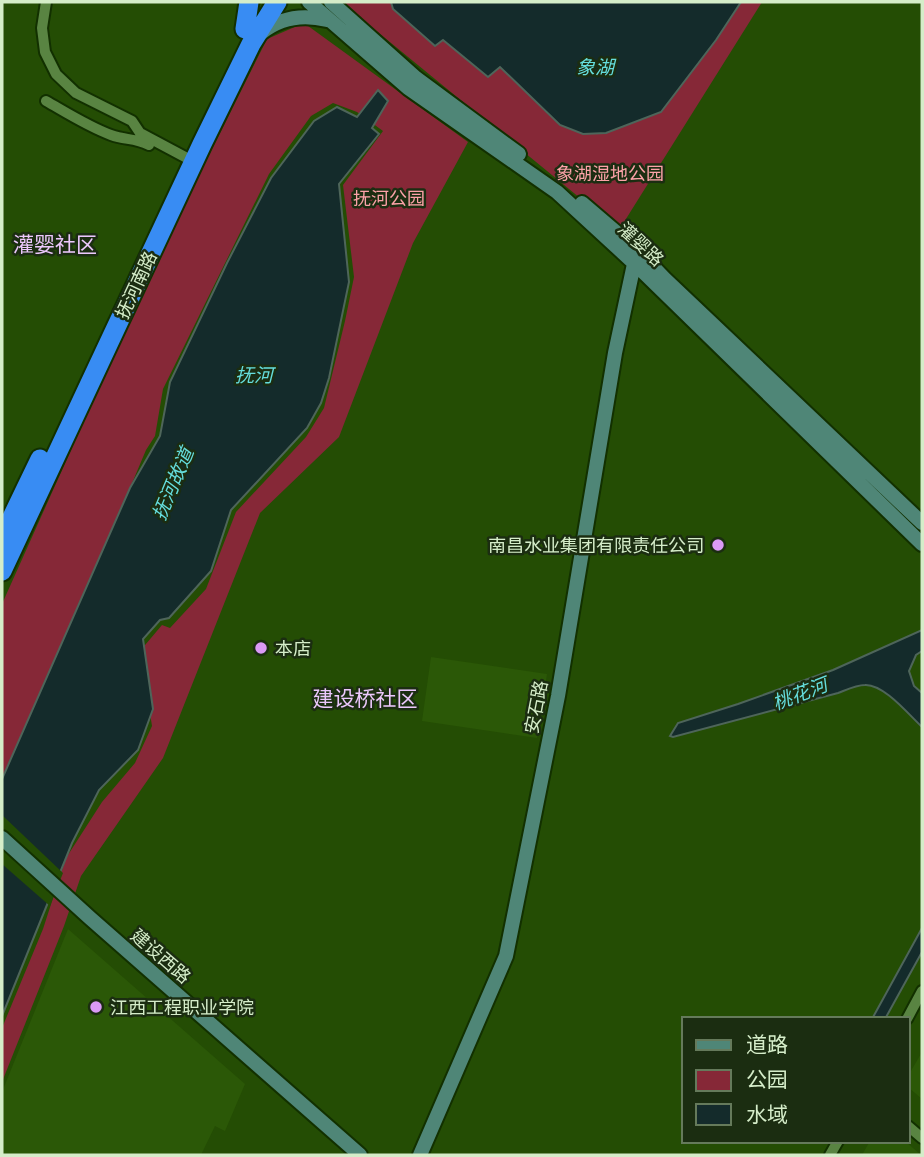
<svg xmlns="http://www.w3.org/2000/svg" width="924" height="1157" font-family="Poppins,'Noto Sans SC',sans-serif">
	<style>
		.built { fill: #2b5807 }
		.green { fill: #862837 }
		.water { fill: #142b2b; stroke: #4e655a; stroke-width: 2 }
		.pier { fill: #244d04 }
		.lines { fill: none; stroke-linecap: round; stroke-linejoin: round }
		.street-casing { stroke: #123000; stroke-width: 14 }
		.secondary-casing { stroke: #123000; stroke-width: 18 }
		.highway-casing { stroke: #123000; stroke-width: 23 }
		.street { stroke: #598442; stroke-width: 10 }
		.secondary { stroke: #4f8677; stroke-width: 14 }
		.highway { stroke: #388cf3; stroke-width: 19 }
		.poi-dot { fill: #db9af6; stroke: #1b2d11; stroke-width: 2.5 }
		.labels { text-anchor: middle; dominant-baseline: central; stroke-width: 5; stroke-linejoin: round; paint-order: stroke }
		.park-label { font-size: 18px; fill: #fca2a8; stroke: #1b2d11 }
		.street-label { font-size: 18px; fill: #d5edc9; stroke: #1b2d11 }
		.poi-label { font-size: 18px; fill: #d5edc9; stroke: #1b2d11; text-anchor: start }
		.water-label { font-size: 19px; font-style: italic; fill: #65dddd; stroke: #1b2d11 }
		.quarter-label { font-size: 21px; fill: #ecc8fc; stroke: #1b2d11 }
	</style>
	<rect width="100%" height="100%" fill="#244d04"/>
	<path class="built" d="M431 657 547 674 537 738 422 721Z
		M68 929 245 1084 225 1131 215 1126 201 1155H2V1092Z
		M922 1052V1099L908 1087V1076Z
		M870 1141H905L921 1155H862Z"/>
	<path class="green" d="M341 2H391L393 9 435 46 443 40 488 77 500 66 560 125 661 112 716 40 741 2H762L619 230Z
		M304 23 468 142 413 243 339 437 260 513 163 758 81 876 64 926 2 1082V1028L43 929 66 858 102 802 135 763 152 726 140 651 162 625 170 628 206 589 236 512 306 437 324 408 345 321 354 277 343 185 383 131 357 112 333 103 311 116 269 174 163 389 155 436 146 450 2 792V604L153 267 267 39Z"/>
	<path class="water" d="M391 2H741L716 40 661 112 606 133 583 134 560 125 500 67 488 77 443 40 435 46 393 9Z
		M378 90 388 101 372 128 379 134 339 184 349 282 329 378 321 403 307 428 231 510 211 571 169 618 160 620 143 639 153 709 138 750 99 790 72 843 2 1016V779L130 488 160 436 170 382 227 263 271 178 314 121 337 107 357 117Z
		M922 630V651L916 655 909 671 914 686 922 693V727C909 715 884 684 865 685 856 685 846 690 838 693L673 737 670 736 678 723 738 704 833 670Z
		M922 928V952L885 1019H872Z"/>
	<path class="pier" d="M2 815 63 873 50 906 2 864Z"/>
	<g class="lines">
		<g class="street-casing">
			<path id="street" d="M46 2 42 28 45 52 56 74 76 93 132 121 140 133 185 157
				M46 101C67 113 89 127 111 135 125 140 135 138 149 145
				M907 1019 922 991
				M908 1126 922 1138
				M830 1155 838 1141"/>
		</g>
		<g class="secondary-casing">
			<path id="secondary" d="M309 2 408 88 557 192 634 263 922 544
				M331 2 416 78 519 154
				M261 33C281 17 303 14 327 20
				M582 203 637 250 665 279 922 523
				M2 838 90 918 360 1155
				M420 1155 506 956 558 696 615 353 637 250"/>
		</g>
		<g class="highway-casing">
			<path id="highway" d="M245 29 249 2
				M2 538 40 459
				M2 571 202 144 251 44 277 2"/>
		</g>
		<use href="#street" class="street"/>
		<use href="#secondary" class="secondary"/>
		<use href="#highway" class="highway"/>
	</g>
	<g class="poi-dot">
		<circle cx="718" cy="545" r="7"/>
		<circle cx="261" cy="648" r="7"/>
		<circle cx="96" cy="1007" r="7"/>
	</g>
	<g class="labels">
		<g class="park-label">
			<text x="610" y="173">象湖湿地公园</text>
			<text x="389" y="198">抚河公园</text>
		</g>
		<g class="street-label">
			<text transform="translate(641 244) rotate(43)">灌婴路</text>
			<text transform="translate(136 285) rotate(-65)">抚河南路</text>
			<text transform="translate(536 707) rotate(-79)">安石路</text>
			<text transform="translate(161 956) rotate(41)">建设西路</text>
		</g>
		<g class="poi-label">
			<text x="704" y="545" text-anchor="end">南昌水业集团有限责任公司</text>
			<text x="275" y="648">本店</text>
			<text x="110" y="1007">江西工程职业学院</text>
		</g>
		<g class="water-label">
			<text x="595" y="67">象湖</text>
			<text x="254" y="375">抚河</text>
			<text transform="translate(173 484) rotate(-67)">抚河故道</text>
			<text transform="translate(800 694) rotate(-21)">桃花河</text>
		</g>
		<g class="quarter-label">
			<text x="55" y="244">灌婴社区</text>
			<text x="365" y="698">建设桥社区</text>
		</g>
	</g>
	<rect width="924" height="1157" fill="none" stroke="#d5edc9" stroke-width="7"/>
	<rect x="682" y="1017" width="228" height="126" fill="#1b2d11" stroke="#657a5b" stroke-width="2"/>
	<rect x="696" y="1040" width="35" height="10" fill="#4f8677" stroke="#657a5b" stroke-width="2"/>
	<text x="746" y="1052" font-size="21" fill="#d5edc9">道路</text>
	<rect x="696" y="1070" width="35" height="21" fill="#862837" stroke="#657a5b" stroke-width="2"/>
	<text x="746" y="1087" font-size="21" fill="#d5edc9">公园</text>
	<rect x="696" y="1104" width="35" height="21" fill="#142b2b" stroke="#657a5b" stroke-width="2"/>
	<text x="746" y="1122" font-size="21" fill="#d5edc9">水域</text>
</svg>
